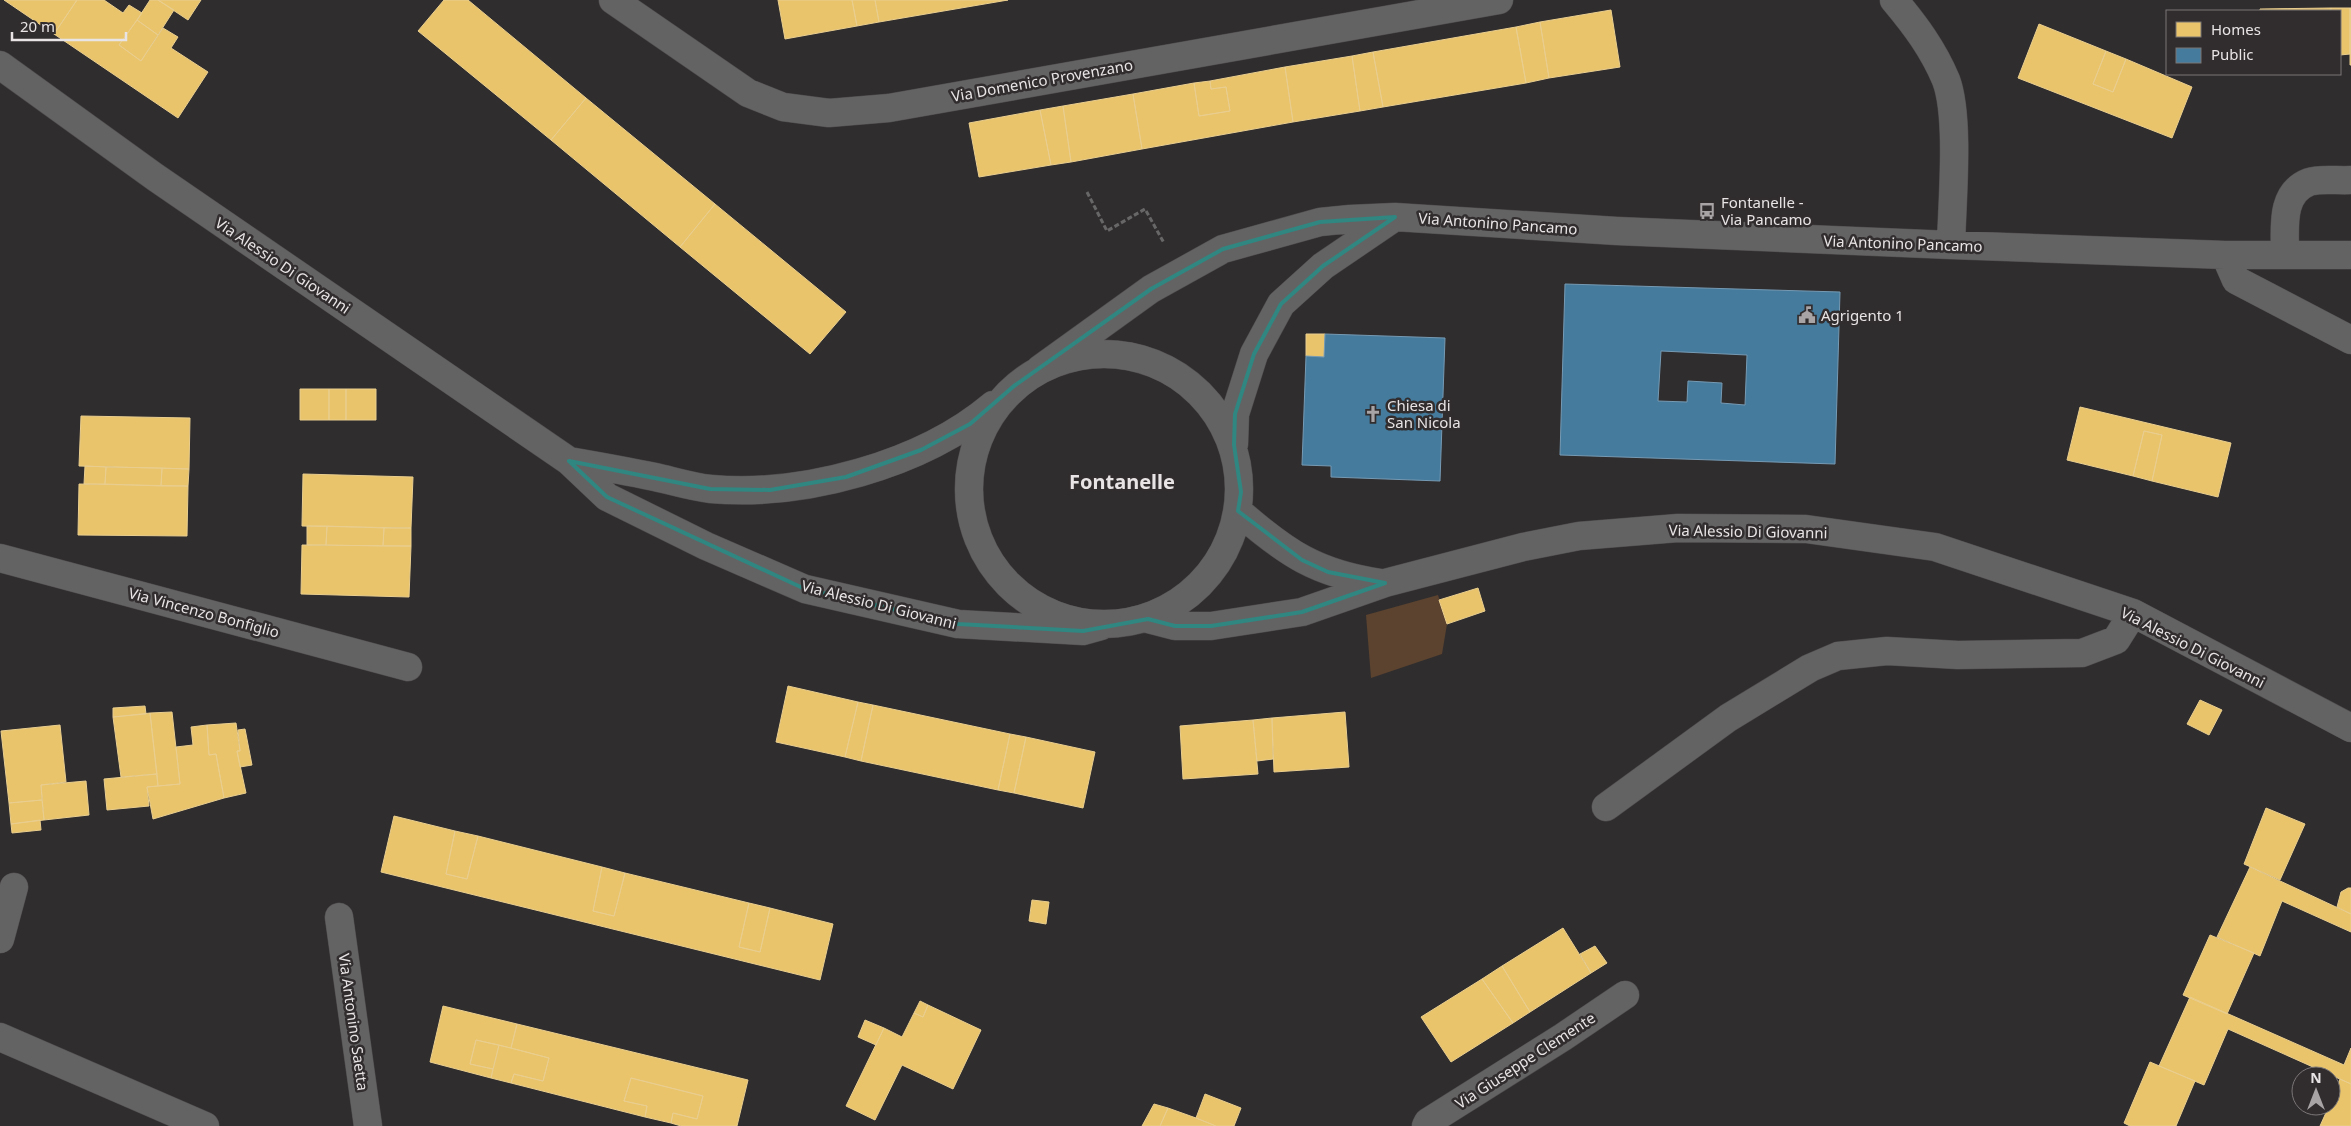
<svg xmlns="http://www.w3.org/2000/svg" width="2351" height="1126" font-family="'Noto Sans',sans-serif">
	<style>
		.green { fill: #5b432f }
		.homes { fill: #e9c46a; stroke: #e9ce8f }
		.public { fill: #457b9d; stroke: #769ab3; fill-rule: evenodd }
		.lines { fill: none; stroke-linecap: round; stroke-linejoin: round }
		.minor-casing { stroke: #4d4b4b; stroke-width: 29 }
		.path { stroke: #686768; stroke-width: 3; stroke-dasharray: 5 2.5; stroke-linecap: butt }
		.minor { stroke: #646364; stroke-width: 28 }
		.marked { fill: none; stroke: #308680; stroke-width: 4; stroke-linejoin: round }
		.labels { text-anchor: middle; dominant-baseline: central; stroke-width: 5; stroke-linejoin: round; paint-order: stroke }
		.street-label { font-size: 15px; fill: #e8e4e5; stroke: #312c2d }
		.poi-label { font-size: 15px; fill: #e8e4e5; stroke: #312c2d; text-anchor: start }
		.district-label { font-size: 20px; font-weight: bold; fill: #e8e4e5; stroke: #312c2d }
	</style>
	<rect width="100%" height="100%" fill="#302d2e"/>
	<path class="green" d="M1438 595 1447 624 1442 654 1371 678 1366 615Z"/>
	<path class="homes" d="M4 0H77L54 34Z
		M77 0H104L123 13 129 5 142 13 119 45 141 61 163 28 178 37 171 48 208 72 178 118 54 34Z
		M150 0H158L174 10 158 35 137 20Z
		M158 0H201L188 20Z
		M444 0H468L586 98 551 140 418 31Z
		M778 0H852L857 26 785 39Z
		M852 0H875L879 22 857 26Z
		M875 0H1008L879 22Z
		M2331 8H2350V54L2340 55V11H2331Z
		M2331 8V11H2260V9Z
		M2350 8H2351V65H2350Z
		M1611 10 1620 67 1549 78 1540 22Z
		M137 20 158 35 141 61 119 45Z
		M1540 22 1549 78 1526 83 1516 27Z
		M2039 24 2106 51 2093 84 2113 92 2126 59 2192 87 2172 138 2018 78Z
		M1516 27 1526 83 1383 107 1373 52Z
		M2106 51 2126 59 2113 92 2093 84Z
		M1373 52 1383 107 1360 111 1352 56Z
		M1352 56 1360 111 1293 122 1285 67Z
		M1285 67 1293 122 1142 149 1133 94 1194 83 1199 116 1230 111 1226 87 1211 89 1210 81Z
		M1210 81 1211 89 1226 87 1230 111 1199 116 1194 83Z
		M1133 94 1142 149 1071 162 1063 106Z
		M586 98 715 204 680 247 551 140Z
		M1063 106 1071 162 1051 165 1040 110Z
		M1040 110 1051 165 979 177 969 123Z
		M715 204 846 312 810 354 680 247Z
		M1306 334H1325L1324 357 1306 356Z
		M300 389H329V420H300Z
		M329 389H346V420H329Z
		M346 389H376V420H346Z
		M2080 407 2231 443 2218 497 2152 481 2162 435 2144 431 2133 476 2067 460Z
		M81 416 190 418 189 469 79 466Z
		M2144 431 2162 435 2152 481 2133 476Z
		M85 466 106 467 105 484H84Z
		M106 467 162 468 161 486 105 484Z
		M162 468 189 469 188 486H161Z
		M303 474 413 477 411 528 302 526Z
		M79 484 188 486 187 536 78 535Z
		M307 526H327L326 545H307Z
		M327 526 384 528 383 546 326 545Z
		M384 528H411V546H383Z
		M302 545 411 546 409 597 301 594Z
		M1478 588 1485 611 1447 624 1439 600Z
		M788 686 858 702 845 757 776 742Z
		M2200 700 2222 710 2209 735 2187 724Z
		M858 702 873 705 861 761 845 757Z
		M873 705 1010 734 998 790 861 761Z
		M145 706 146 714 113 717V708Z
		M172 712 180 784 158 786 150 713Z
		M1345 712 1349 767 1274 772 1272 718Z
		M150 713 157 774 121 777 113 717Z
		M1272 718 1273 759 1257 761 1253 720Z
		M1253 720 1258 774 1183 779 1180 726Z
		M236 723 240 751H237L246 793 224 798 216 754 209 755 207 725Z
		M60 725 66 782 41 785 42 800 9 803 1 731Z
		M207 725 209 755 216 754 224 798 153 819 147 787 180 784 176 747 193 745 191 727Z
		M245 729 252 765 240 767 237 751H240L238 730Z
		M1010 734 1026 737 1014 793 998 790Z
		M1026 737 1095 752 1083 808 1014 793Z
		M157 774 158 786 147 787 149 806 107 810 104 779Z
		M86 781 89 815 44 820 41 785Z
		M42 800 44 820 11 824 9 803Z
		M2266 808 2305 824 2280 880 2244 864Z
		M394 816 455 831 446 874 467 879 478 836 602 867 593 911 614 916 625 873 749 903 739 947 760 952 770 908 833 924 820 980 381 872Z
		M40 820 41 830 12 833 11 824Z
		M455 831 478 836 467 879 446 874Z
		M602 867 625 873 614 916 593 911Z
		M2250 867 2351 914V932L2282 901 2260 956 2217 937Z
		M2348 888H2351V914L2337 907 2341 892Z
		M1032 900 1049 902 1046 924 1029 921Z
		M749 903 770 908 760 952 739 947Z
		M1563 928 1591 973 1530 1012 1502 966Z
		M2210 935 2254 953 2227 1014 2183 995Z
		M1595 946 1607 963 1591 973 1580 954Z
		M1502 966 1530 1012 1513 1023 1482 979Z
		M1482 979 1513 1023 1451 1062 1421 1017Z
		M2190 997 2344 1065 2351 1048V1084L2228 1029 2204 1085 2159 1066Z
		M920 1001 928 1005 923 1017 914 1013Z
		M928 1005 981 1030 953 1089 902 1065 875 1120 846 1106 884 1028 902 1037 914 1013 923 1017Z
		M443 1006 517 1024 511 1048 476 1040 470 1064 493 1069 491 1078 430 1062Z
		M865 1020 884 1028 876 1045 858 1037Z
		M517 1024 748 1080 737 1126H681L671 1123 673 1113 697 1119 703 1096 631 1078 624 1101 647 1106 645 1117 511 1083 514 1074 543 1081 549 1058 511 1048Z
		M476 1040 499 1045 493 1069 470 1064Z
		M499 1045 549 1058 543 1081 514 1074 511 1083 491 1078Z
		M2150 1062 2195 1081 2176 1126H2130L2124 1123Z
		M631 1078 703 1096 697 1119 673 1113 671 1123 645 1117 647 1106 624 1101Z
		M2340 1079 2351 1084V1126H2320L2329 1106H2331V1101Z
		M1205 1094 1241 1108 1234 1126H1216L1196 1118Z
		M1154 1104 1168 1108 1160 1126H1142Z
		M1168 1108 1196 1118 1216 1126H1160Z"/>
	<path class="public" d="M1565 284 1840 292 1835 464 1560 455ZM1661 351 1747 355 1745 405 1721 403 1722 383 1688 381 1687 402 1658 401Z
		M1325 334 1445 338 1440 481 1331 477V466L1302 465 1306 356 1324 357Z"/>
	<g class="lines">
		<g class="minor-casing">
			<path id="minor" d="M613 0 748 93 783 107 829 113 889 108 1499 0
				M1894 0C1915 25 1933 49 1946 80 1960 117 1952 203 1951 245
				M0 65 155 177 569 461 607 497 706 546 805 589 958 624 1083 631 1101 626
				M2285 253C2285 228 2280 193 2309 182 2320 178 2339 181 2351 180
				M2225 255 2236 280 2351 340
				M969 489a135 135 0 1 1 270 0a135 135 0 1 1-270 0Z
				M1040 369 1151 289 1223 249 1320 222 1350 219 1395 217 1617 231 1951 245 2225 255H2351
				M1234 444 1235 414 1254 354 1281 304 1323 266 1395 217
				M569 461C598 466 626 471 655 477 673 481 692 487 711 489 803 497 922 465 993 405
				M1238 511C1286 553 1317 574 1381 583
				M0 558 408 667
				M1148 619 1175 626H1211L1302 612 1385 583 1523 547 1579 536 1678 528 1806 529 1935 547 2133 613 2351 728
				M1606 807 1728 718 1810 668 1838 656 1887 651 1958 655 2082 653 2116 640 2133 613
				M339 917 368 1126
				M0 939 14 887
				M0 1037 205 1126
				M1426 1126 1428 1122 1563 1037 1625 995"/>
		</g>
		<path class="path" d="M1087 192 1107 231 1145 209 1164 243"/>
		<use href="#minor" class="minor"/>
	</g>
	<path class="marked" d="M1395 217 1323 266 1281 304 1254 354 1235 414 1234 445 1241 492 1238 511 1302 560 1328 572 1385 583 1302 612 1211 626H1175L1148 619 1083 631 958 624 805 589 607 497 569 461 710 489 770 490 846 477 921 450 970 424 1014 386 1151 289 1223 249 1320 222Z"/>
	<defs>
		<g id="bus-bare" transform="scale(1.35)"><path d="M-5-6H5V4H4V6H2V4H-2V6H-4V4H-5ZM-3.5-4V0h7V-4ZM-3.5 1.2v1.5H-2V1.2ZM2 1.2v1.5H3.5V1.2Z" fill="#a8a4a5" stroke="#312c2d" stroke-width="2.5" paint-order="stroke"/></g>
		<g id="civic-bare" transform="scale(1.35)"><path d="M-.6-6.5H3V-4.5H.6V-3L4-1V1h2V6H-6V1h2V-1L-.6-3ZM-1.2 2.5V6h2.4V2.5Z" fill="#a8a4a5" stroke="#312c2d" stroke-width="2.5" paint-order="stroke"/></g>
		<g id="church-bare" transform="scale(1.35)"><path d="M-1.2-6h2.4v3.5h3.3v2.4h-3.3V6h-2.4V-.1h-3.3v-2.4h3.3Z" fill="#a8a4a5" stroke="#312c2d" stroke-width="2.5" paint-order="stroke"/></g>
	</defs>
	<g fill-rule="evenodd">
		<use href="#bus-bare" x="1707" y="211"/>
		<use href="#civic-bare" x="1807" y="315"/>
		<use href="#church-bare" x="1373" y="414"/>
	</g>
	<g class="labels">
		<g class="street-label">
			<text transform="translate(1042 80) rotate(-10)">Via Domenico Provenzano</text>
			<text transform="translate(1498 223) rotate(4)">Via Antonino Pancamo</text>
			<text transform="translate(1903 243) rotate(2)">Via Antonino Pancamo</text>
			<text transform="translate(283 265) rotate(34)">Via Alessio Di Giovanni</text>
			<text transform="translate(1748 531) rotate(1)">Via Alessio Di Giovanni</text>
			<text transform="translate(879 604) rotate(14)">Via Alessio Di Giovanni</text>
			<text transform="translate(204 612) rotate(15)">Via Vincenzo Bonfiglio</text>
			<text transform="translate(2193 647) rotate(27)">Via Alessio Di Giovanni</text>
			<text transform="translate(354 1022) rotate(82)">Via Antonino Saetta</text>
			<text transform="translate(1525 1060) rotate(-33)">Via Giuseppe Clemente</text>
		</g>
		<g class="poi-label">
			<text x="1721" y="202">Fontanelle -<tspan x="1721" dy="17">Via Pancamo</tspan></text>
			<text x="1821" y="315">Agrigento 1</text>
			<text x="1387" y="405">Chiesa di<tspan x="1387" dy="17">San Nicola</tspan></text>
		</g>
		<g class="district-label">
			<text x="1122" y="481">Fontanelle</text>
		</g>
	</g>
	<rect x="2166" y="10" width="175" height="65" fill="#312c2d" stroke="#7a7677"/>
	<rect x="2176" y="22" width="25" height="15" fill="#e9c46a" stroke="#7a7677"/>
	<text x="2211" y="35" font-size="15" fill="#e8e4e5">Homes</text>
	<rect x="2176" y="48" width="25" height="15" fill="#457b9d" stroke="#7a7677"/>
	<text x="2211" y="60" font-size="15" fill="#e8e4e5">Public</text>
	<g transform="translate(2316 1091)"><circle r="24" fill="#312c2d" stroke="#7a7677"/>
	<path d="M0-4L9 19L0 12L-9 19Z" fill="#a8a4a5"/>
	<text y="-8" font-size="14" font-weight="bold" text-anchor="middle" fill="#e8e4e5">N</text>
	</g>
	<path d="M12 32v8h114v-8" fill="none" stroke="#e8e4e5" stroke-width="2.5"/>
	<text x="20" y="32" font-size="15" fill="#e8e4e5" stroke="#312c2d" stroke-width="4" paint-order="stroke">20 m</text>
</svg>
